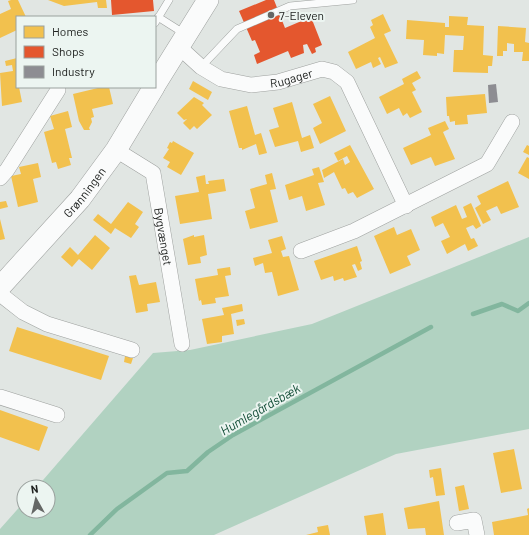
<svg xmlns="http://www.w3.org/2000/svg" width="529" height="535" font-family="Barlow,sans-serif">
	<style>
		.green { fill: #b1d2c1 }
		.homes { fill: #f2c14e }
		.shops { fill: #e4572e }
		.industry { fill: #8d8d92 }
		.lines { fill: none; stroke-linecap: round; stroke-linejoin: round }
		.stream { stroke: #82b69e; stroke-width: 4.5 }
		.lane-casing { stroke: #9ea19f; stroke-width: 8 }
		.street-casing { stroke: #9ea19f; stroke-width: 16 }
		.secondary-casing { stroke: #9ea19f; stroke-width: 22 }
		.lane { stroke: #fafbfb; stroke-width: 7 }
		.street { stroke: #fafbfb; stroke-width: 15 }
		.secondary { stroke: #fafbfb; stroke-width: 21 }
		.poi-dot { fill: #646765; stroke: #ecf5f1; stroke-width: 1.5 }
		.labels { text-anchor: middle; dominant-baseline: central; stroke-width: 4; stroke-linejoin: round; paint-order: stroke }
		.poi-label { font-size: 12px; fill: #202321; stroke: #ecf5f1; text-anchor: start }
		.street-label { font-size: 12px; fill: #202321; stroke: #ecf5f1 }
		.water-label { font-size: 13px; font-style: italic; fill: #104c35; stroke: #ecf5f1 }
	</style>
	<rect width="100%" height="100%" fill="#e1e6e3"/>
	<path class="green" d="M529 237V429L396 454 214 535H0V529L24 502V511H48V487H37L153 353 190 350 312 324Z"/>
	<path class="homes" d="M11 0H18L26 17H17V30L0 38V14L11 9 8 1Z
		M48 0H106L107 8H98L97 2 64 6Z
		M383 14 391 31 384 34 398 63 385 68 380 57 378 58 381 64 373 68 371 62 356 69 348 52 375 38 370 27 373 25 371 20Z
		M449 16 468 17 467 25 484 26 483 55 493 56 492 66H488V73L453 72 454 50H463L464 36 445 35 444 54 437 53V56L423 55 424 40 406 39 407 20 445 23V27H449Z
		M498 26 526 28 525 42 529 43V61H522L523 52H514V44L507 43V51H503V56H497Z
		M17 58V87H19L22 102 2 106 0 73 13 71 12 65 6 66 5 61Z
		M417 71 421 78 412 83 416 90 412 92 422 112 410 118 407 113 403 116 399 108 387 114 379 97 404 84 402 79Z
		M193 81 212 92 208 100 189 89Z
		M102 87H109L113 104 92 109 94 117 91 118 92 122 89 128 90 130H84L79 121 73 94Z
		M485 94 487 113 467 115 468 124 455 125V121L450 122 449 116H447L446 97Z
		M330 96 346 131 320 144 313 128 322 123 313 104Z
		M194 97 204 103 202 105 212 115 197 129 194 126 190 130 183 123 187 119 184 120 177 113Z
		M292 102 302 138 310 135 314 148 301 152 298 141 275 147 269 130 279 127 273 108Z
		M247 106 255 135 261 133 267 153 259 155 256 144 242 150V148H239L229 111Z
		M68 111 72 127 65 129 72 158H69L71 165 58 169 56 162 52 163 44 132 54 129 50 116Z
		M445 121 449 129 443 132 455 159 435 166 431 157 411 165 403 148 431 135 428 128Z
		M173 141 194 153 181 175 167 167 170 162 163 158 169 149 167 148 170 142 172 143Z
		M350 145 374 189 357 198 353 192 348 194 345 188 342 189 334 172 324 178 322 170 343 159 345 165 350 162 347 156 338 161 334 153Z
		M527 145 529 146V155L523 152Z
		M527 157 529 158V179L518 173Z
		M38 163 41 177 33 179 38 202 18 207 11 176 21 174 19 167Z
		M319 167 324 182 318 183 325 205 306 211 302 196 289 200 285 185 314 175 312 169Z
		M272 173 276 189 270 190 278 222 250 229 245 211 255 208 250 189 267 184 265 175Z
		M205 175 206 184H209L208 181 224 179 226 191 208 194 212 219 180 224 175 196 199 192 196 177Z
		M508 181 519 207 501 214 497 206 486 211 491 220 483 224 475 208 481 204 477 196Z
		M6 201 8 207 0 209V202Z
		M128 202 143 212 135 224 139 227 131 238 115 228 111 234 93 220 98 214 111 224Z
		M471 203 481 226 476 229 473 225 466 228 471 239 474 238 478 246 468 251 465 244 447 254 441 241 450 237 443 223 435 227 431 217 456 205 462 219 467 217 463 207Z
		M0 219 5 239 0 240Z
		M394 227 397 235 411 229 420 250 407 256 411 265 390 274 374 236Z
		M95 235 110 248 92 270 79 259 72 267 61 257 70 247 78 255Z
		M194 235V237L204 235 207 255 200 257 201 263 188 265 183 239Z
		M282 236 286 249 281 251 283 257 289 256 299 290 278 296 272 272 265 273 263 263 255 266 253 258 272 253 268 240Z
		M357 246 362 261 360 262 362 269 358 271 355 264 352 265 357 277 344 281 343 278 334 281 333 276 321 280 314 261Z
		M230 267 231 275 225 276 229 296 215 298 216 303 202 305 201 300 199 301 195 279 218 275 217 269Z
		M136 275 139 285 156 282 160 302 147 304 148 311 136 313 129 276Z
		M242 304 243 311 231 314 234 334 222 336V342L207 344 202 319 224 315 222 308Z
		M244 319 245 324 237 326 236 320Z
		M17 327 109 356 101 380 9 351Z
		M125 356 133 358 131 364 124 362Z
		M0 410 48 427 39 451 0 437Z
		M514 449 522 489 501 493 493 453Z
		M441 468 445 495 436 496 433 477 430 478 429 470Z
		M464 485 469 509 459 511 455 487Z
		M439 501 444 535H426L425 528 408 529 404 508Z
		M529 508V535H494L492 522 528 515 527 509Z
		M383 513 386 535H367L364 516Z
		M328 525 330 535H306L318 532 317 527Z"/>
	<path class="shops" d="M111 0H153L154 11 112 15Z
		M266 0H274L285 28 311 17 322 45 315 48 316 52 312 54 307 44 303 45 304 53 291 58 288 51 257 64 254 55 260 52 255 40 252 41 239 11Z"/>
	<path class="industry" d="M496 84 498 102 489 103 488 85Z"/>
	<g class="lines">
		<path class="stream" d="M473 314 502 304 518 311 529 303
			M90 535 117 509 167 473 187 471 208 452 233 435 431 327"/>
		<g class="lane-casing">
			<path id="lane" d="M158 17 185 34
				M155 23 169 0
				M201 67 237 29 290 6 353 0"/>
		</g>
		<g class="street-casing">
			<g id="street">
				<path id="s1" d="M178 46 201 67 221 79 251 85 278 82 322 69 334 72 347 82 406 206"/>
				<path id="s2" d="M116 150 153 173 182 344"/>
				<path d="M0 178 7 170 58 90"/>
				<path d="M301 251 354 231 487 164 512 122"/>
				<path d="M0 294 23 312 47 324 132 350"/>
				<path d="M0 397 57 415"/>
				<path d="M457 523 474 520 477 535"/>
			</g>
		</g>
		<g class="secondary-casing">
			<g id="secondary">
				<path d="M155 85 208 0"/>
				<path id="s3" d="M0 287 80 199 116 150 154 87"/>
			</g>
		</g>
		<use href="#lane" class="lane"/>
		<use href="#street" class="street"/>
		<use href="#secondary" class="secondary"/>
	</g>
	<circle class="poi-dot" cx="271" cy="15" r="4"/>
	<g class="labels">
		<g class="poi-label">
			<text x="279" y="15">7-Eleven</text>
		</g>
		<g class="street-label">
			<text stroke="none"><textPath href="#s1" startOffset="126">Rugager</textPath></text>
			<text stroke="none"><textPath href="#s3" startOffset="127">Grønningen</textPath></text>
			<text stroke="none"><textPath href="#s2" startOffset="108">Bygvænget</textPath></text>
		</g>
		<g class="water-label">
			<text transform="translate(260 409) rotate(-30)">Humlegårdsbæk</text>
		</g>
	</g>
	<rect x="16" y="16" width="140" height="72" fill="#ecf5f1" stroke="#9aa19e"/>
	<rect x="24" y="26" width="20" height="12" fill="#f2c14e" stroke="#9aa19e"/>
	<text x="52" y="36" font-size="12" fill="#202321">Homes</text>
	<rect x="24" y="46" width="20" height="12" fill="#e4572e" stroke="#9aa19e"/>
	<text x="52" y="56" font-size="12" fill="#202321">Shops</text>
	<rect x="24" y="66" width="20" height="12" fill="#8d8d92" stroke="#9aa19e"/>
	<text x="52" y="76" font-size="12" fill="#202321">Industry</text>
	<g transform="translate(36 499) rotate(352)"><circle r="19" fill="#ecf5f1" stroke="#9aa19e"/>
	<path d="M0-3L7 15L0 10L-7 15Z" fill="#646765"/>
	<text y="-6" font-size="11" font-weight="bold" text-anchor="middle" fill="#202321">N</text>
	</g>
</svg>
